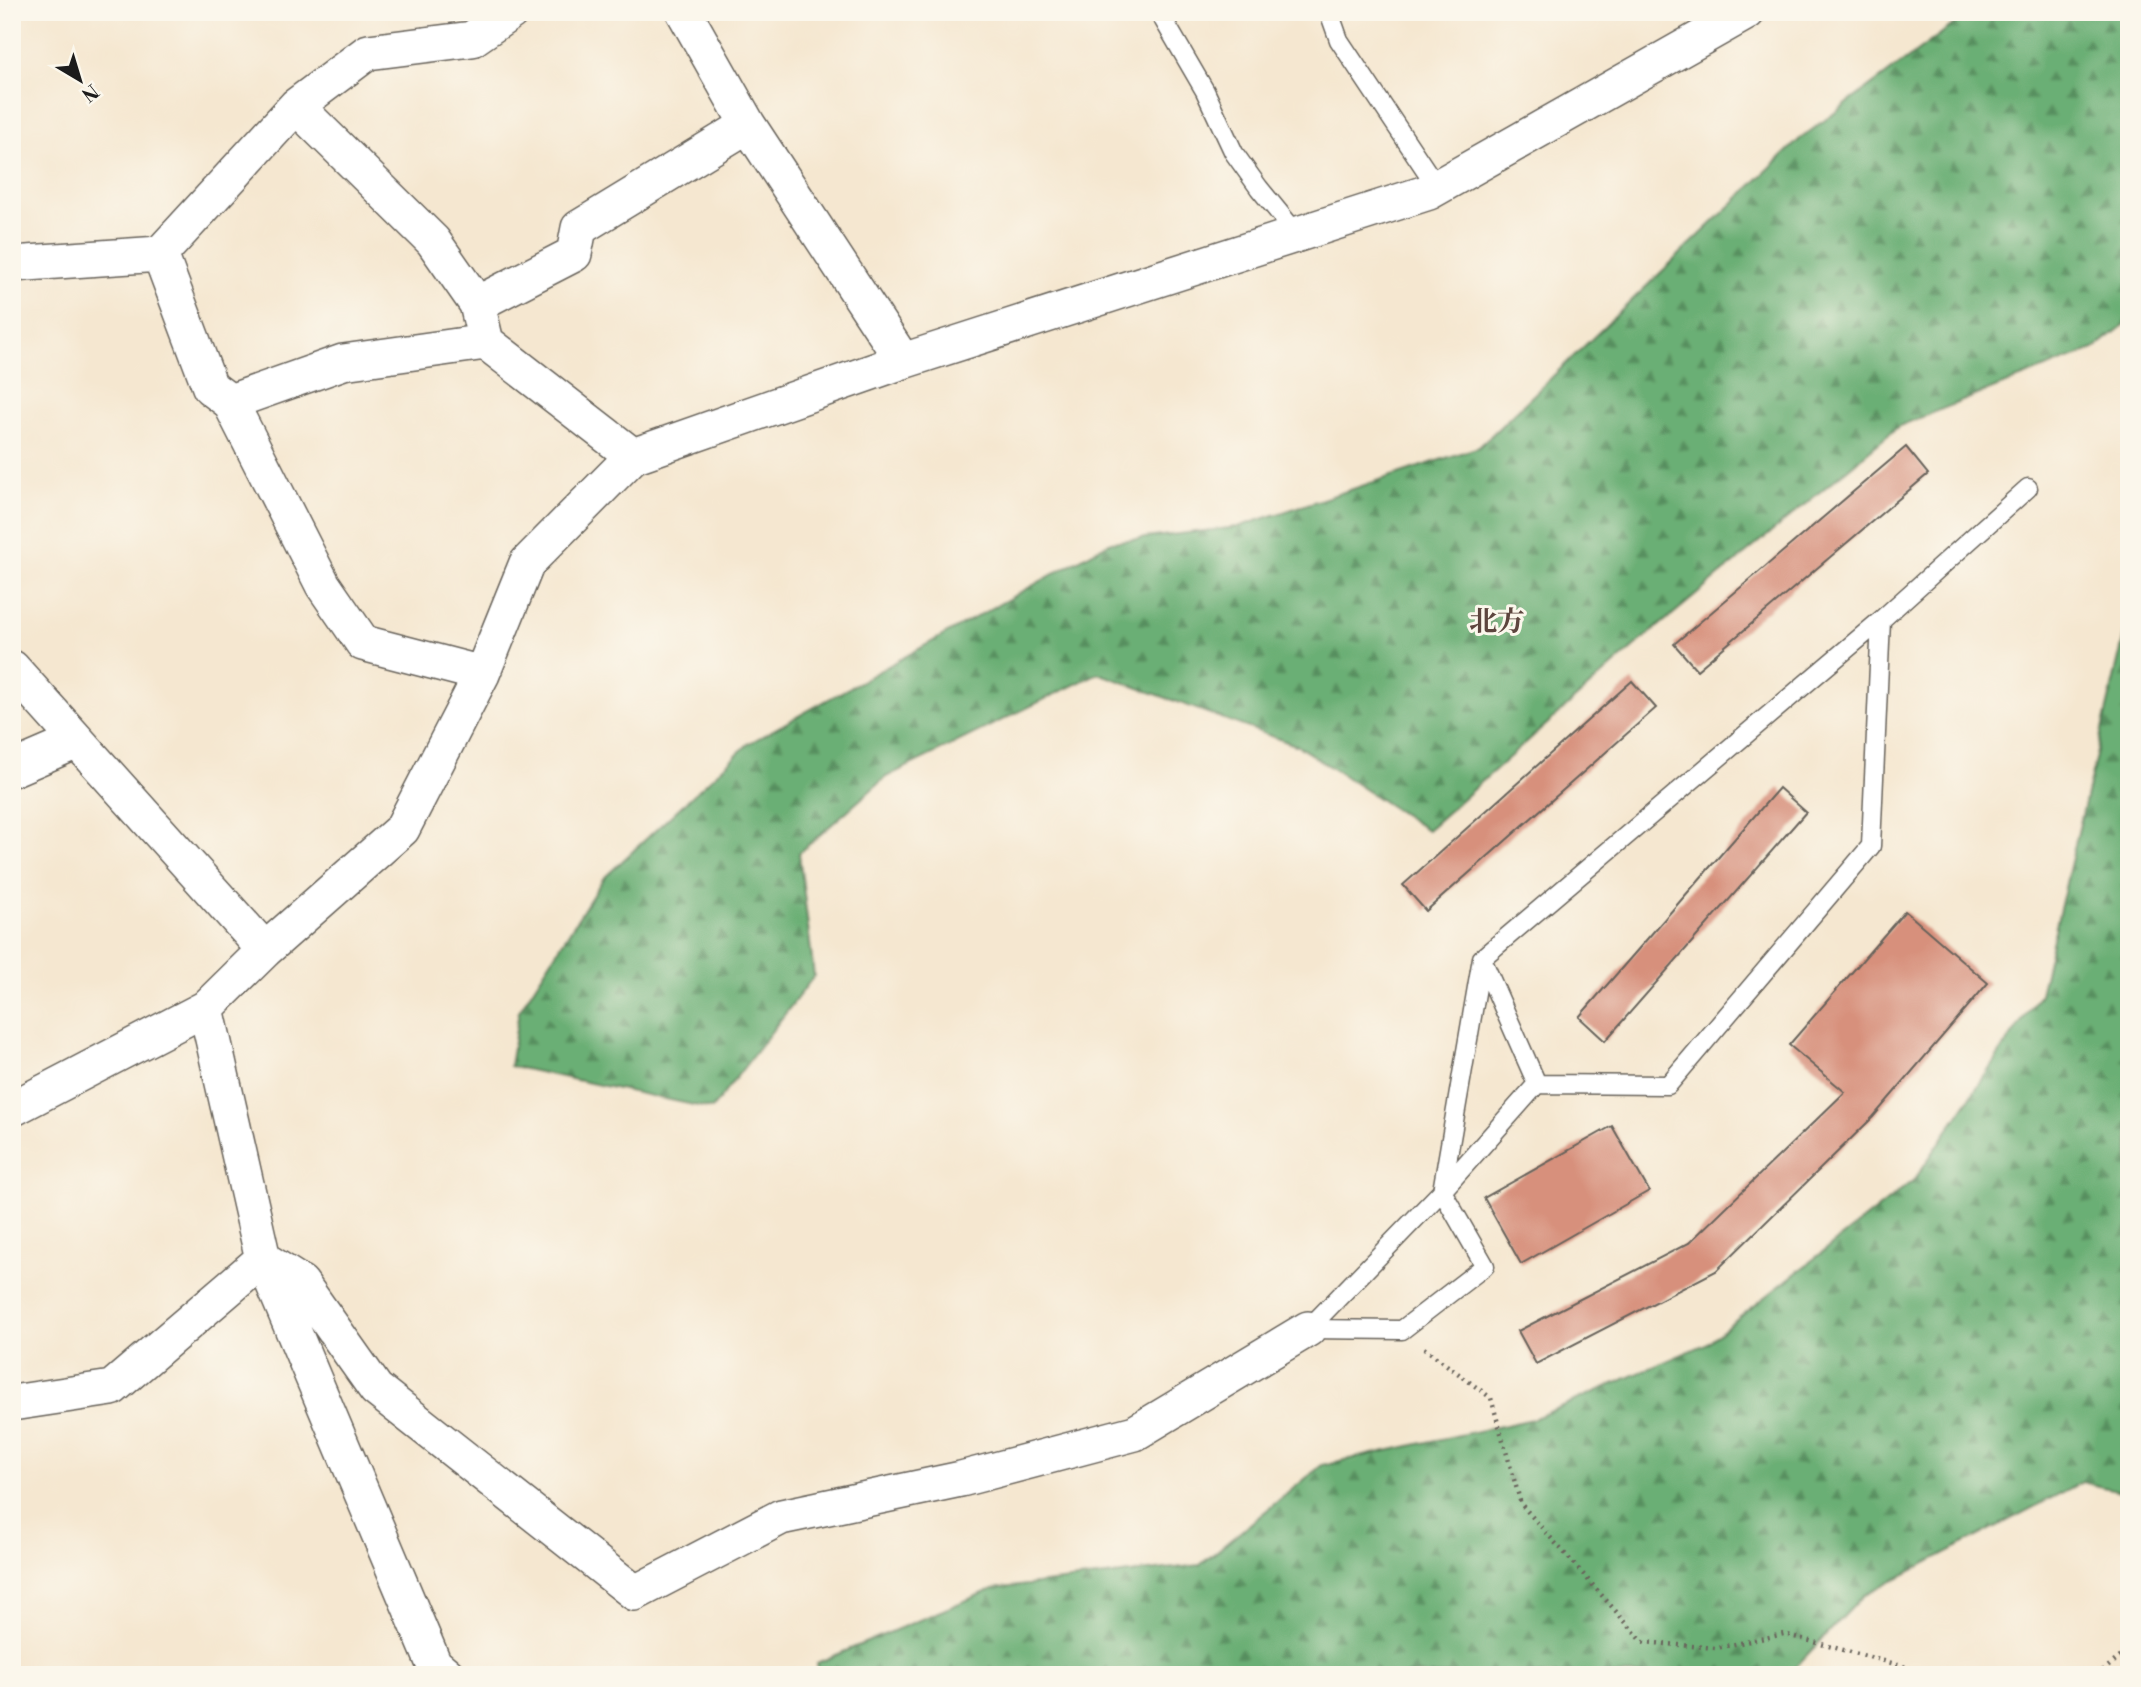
<svg xmlns="http://www.w3.org/2000/svg" width="2141" height="1687" font-family="'Libre Bodoni','Noto Serif JP',serif">
	<style>
		.forest { fill: url(#forest-firs); stroke: #446648; stroke-width: 2 }
		.building { fill: #d7907c }
		.lines { fill: none; stroke-linecap: round; stroke-linejoin: round }
		.lane-casing { stroke: #68635b; stroke-width: 21 }
		.street-casing { stroke: #68635b; stroke-width: 38 }
		.path { stroke: #68635b; stroke-width: 4.5; stroke-dasharray: 2 5; stroke-linecap: butt }
		.lane { stroke: #fff; stroke-width: 18 }
		.street { stroke: #fff; stroke-width: 35 }
		.labels { text-anchor: middle; dominant-baseline: central; stroke-width: 6; stroke-linejoin: round; paint-order: stroke }
		.quarter-label { font-size: 28px; font-weight: bold; fill: #5d453e; stroke: #fbf7ec }
	</style>
	<defs>
		<pattern id="forest-firs" width="22" height="20" patternUnits="userSpaceOnUse" patternTransform="scale(1.75)"><rect width="22" height="20" fill="#6baf74"/><path d="M5 1l3.5 6h-7zM16 11l3.5 6h-7z" fill="#578e5e"/></pattern>
	</defs>
	<rect width="100%" height="100%" fill="#fbf7ec"/>
	<filter id="ink" filterUnits="userSpaceOnUse"><feTurbulence type="fractalNoise" baseFrequency=".0143" numOctaves="2"/><feDisplacementMap in="SourceGraphic" scale="14" xChannelSelector="R" yChannelSelector="G"/><feConvolveMatrix kernelMatrix="1 2 1 2 8 2 1 2 1" color-interpolation-filters="sRGB"/></filter>
	<filter id="wash" filterUnits="userSpaceOnUse"><feTurbulence type="fractalNoise" baseFrequency=".00686" numOctaves="4" result="noise"/><feDisplacementMap in="SourceGraphic" scale="28" xChannelSelector="R" yChannelSelector="G"/><feGaussianBlur stdDeviation="1.57" result="paint"/><feColorMatrix in="noise" values="0 0 0 0 0 0 0 0 0 0 0 0 0 0 0 0 0 1.4 0 .05"/><feComposite in="paint" operator="in"/></filter>
	<g filter="url(#wash)">
		<rect width="100%" height="100%" fill="#f5e7d0"/>
		<path class="forest" d="M1970 12H2129V321L2094 349 1899 426 1642 640 1427 830 1298 746 1098 673 886 777 799 853 814 976 712 1109 510 1066 519 1011 603 879 748 744 1111 542 1238 527 1479 447 1801 138Z
			M2129 615V1493L2082 1482 1863 1596 1788 1675H818L817 1663 993 1589 1200 1565 1322 1465 1533 1419 1706 1344 1915 1179 2040 994Z"/>
		<g id="blocks">
			<path class="building" d="M1906 447 1928 474 1697 670 1674 644Z
				M1632 681 1656 708 1426 911 1403 885Z
				M1779 788 1806 812 1605 1041 1579 1017Z
				M1905 911 1988 983 1873 1117 1716 1271 1536 1364 1518 1331 1689 1243 1845 1092 1789 1045Z
				M1612 1126 1649 1191 1521 1264 1484 1198Z"/>
		</g>
	</g>
	<g filter="url(#ink)">
		<use href="#blocks" fill-opacity="0" stroke="#68635b" stroke-width="2"/>
		<g class="lines">
			<g class="lane-casing">
				<path id="lane" d="M1159 12 1205 91 1234 153 1259 188 1290 226 1294 235
					M1329 12 1339 40 1437 187
					M1482 959 1537 1084
					M1308 1329 1402 1330 1485 1266 1442 1191 1482 958 1881 620 2028 488
					M1308 1329 1442 1191 1537 1084 1668 1085 1871 846 1881 620"/>
			</g>
			<g class="street-casing">
				<path id="street" d="M684 12 748 125 903 361
					M296 106 433 241 477 304 486 342 633 456
					M160 254 210 387 230 402 323 585 363 643 482 674
					M12 264 160 254 296 106 368 52 472 39 511 12
					M477 304 574 254 579 228 748 125
					M230 402 343 362 486 342
					M12 668 265 950
					M12 769 77 741
					M206 1008 263 1259 434 1664 447 1675
					M12 1109 206 1008 265 950 402 829 482 674 527 563 633 456 903 361 1429 192 1747 12
					M263 1259 301 1283 376 1389 635 1593 781 1517 961 1479 1135 1433 1308 1329
					M12 1403 112 1388 263 1259"/>
			</g>
			<path class="path" d="M1424 1348 1491 1398 1521 1504 1643 1642 1716 1648 1784 1634 1936 1675
				M2097 1675 2129 1650"/>
			<use href="#lane" class="lane"/>
			<use href="#street" class="street"/>
		</g>
	</g>
	<g class="labels">
		<g class="quarter-label">
			<text x="1497" y="622">北方</text>
		</g>
	</g>
	<rect width="2141" height="1687" fill="none" stroke="#fbf7ec" stroke-width="42"/>
	<g transform="translate(80 80) rotate(142)" stroke="#fbf7ec" stroke-width="5" paint-order="stroke">
	<path d="M0-5L12 26L0 18L-12 26Z" fill="#1c1c1c"/>
	<text y="-10" font-size="19" font-weight="bold" text-anchor="middle" fill="#1c1c1c">N</text>
	</g>
</svg>
